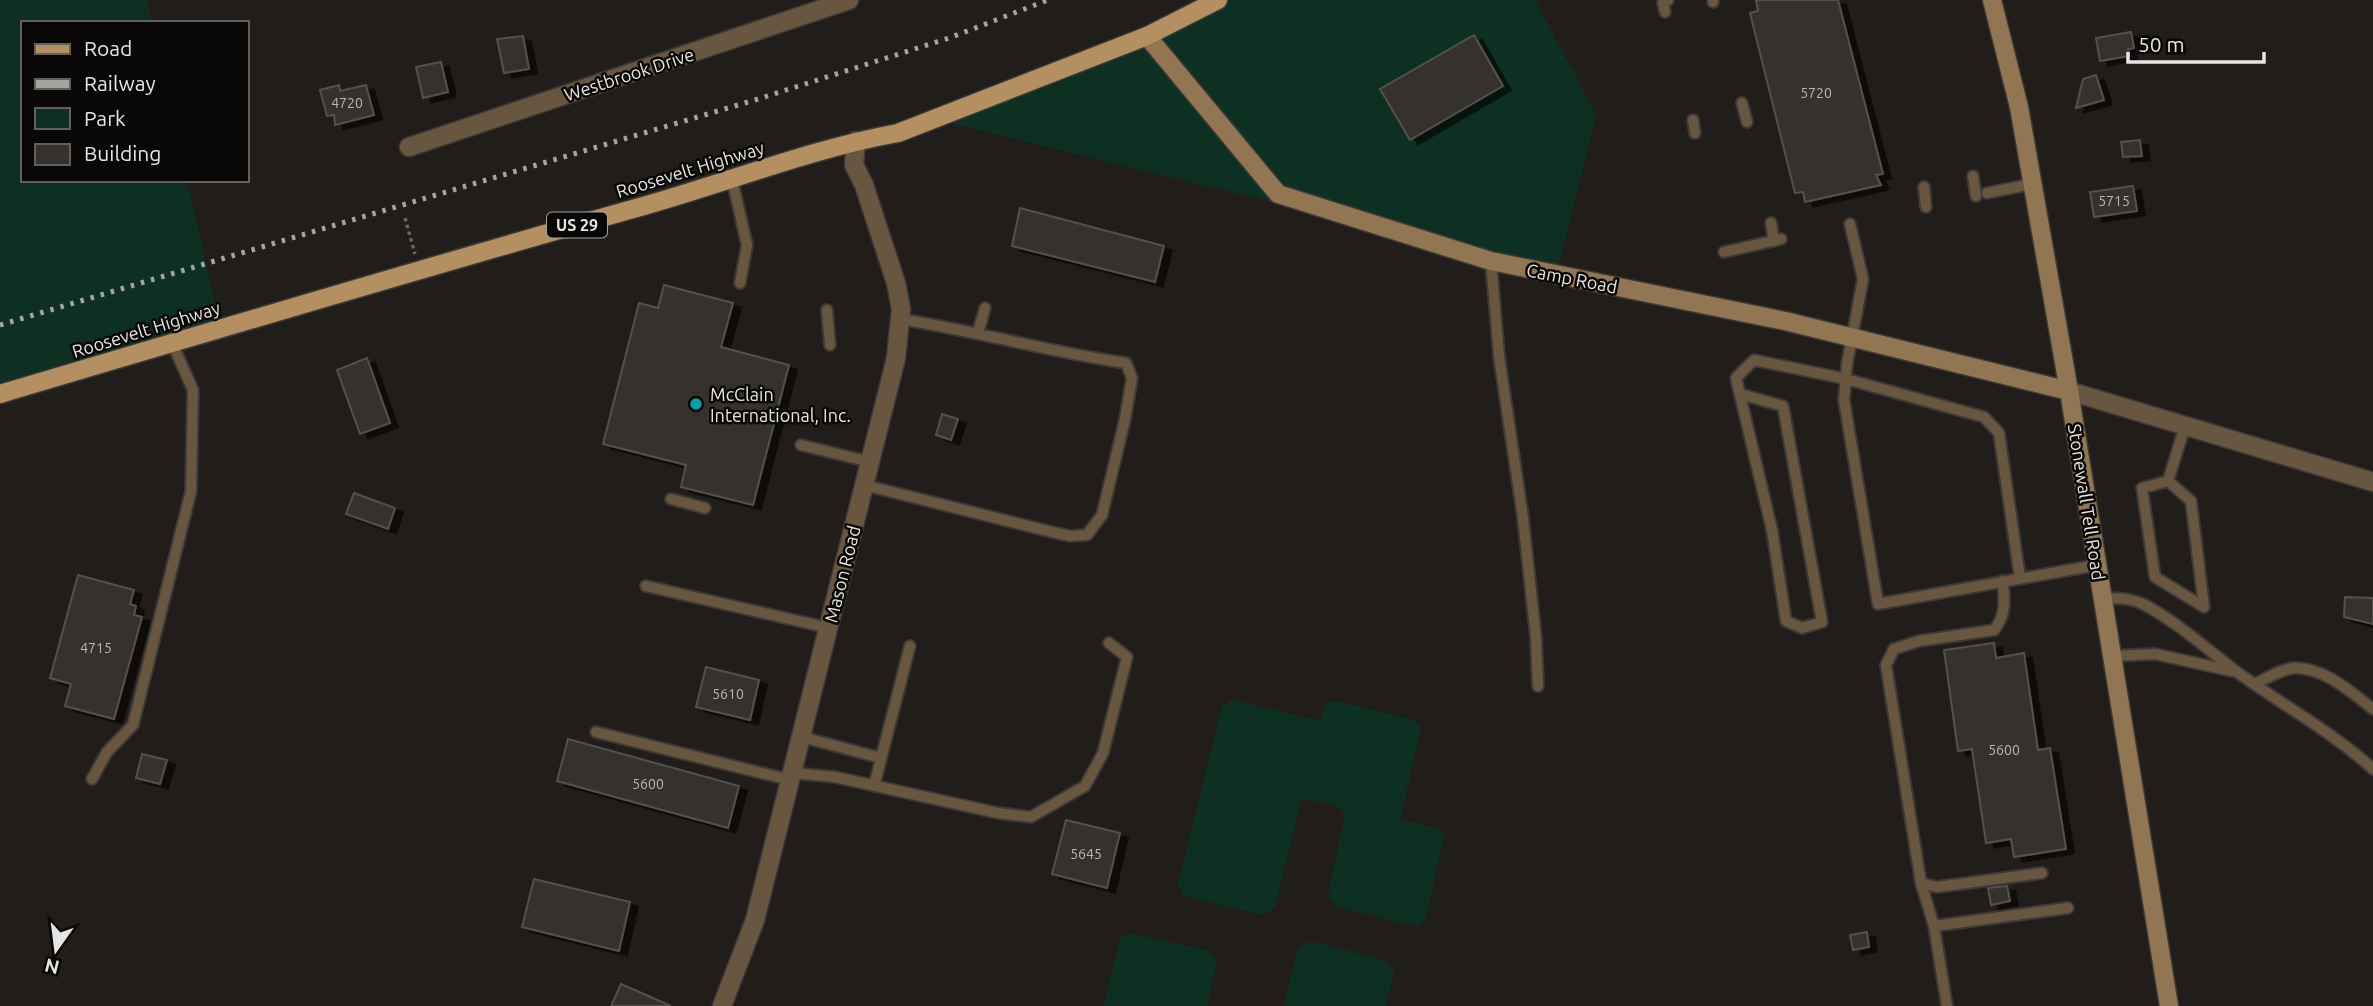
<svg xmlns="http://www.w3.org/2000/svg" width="2373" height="1006" font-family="Ubuntu,sans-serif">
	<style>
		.green { fill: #0e3023 }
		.building { fill: #36322f; stroke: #54504d; stroke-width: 2; filter: url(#shadow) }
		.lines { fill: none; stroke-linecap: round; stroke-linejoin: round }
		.lane-casing { stroke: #3c3936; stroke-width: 14 }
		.street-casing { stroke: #3c3936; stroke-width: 21 }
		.secondary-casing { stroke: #3c3936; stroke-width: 21 }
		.primary-casing { stroke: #3c3936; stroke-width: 21 }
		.path { stroke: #696663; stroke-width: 3.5; stroke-dasharray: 3.5 3.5; stroke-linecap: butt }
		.lane { stroke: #685641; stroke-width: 10 }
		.street { stroke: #685641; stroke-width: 18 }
		.secondary { stroke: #927654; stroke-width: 18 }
		.primary { stroke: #b38f62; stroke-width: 18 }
		.rail { stroke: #a6a4a1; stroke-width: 5; stroke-dasharray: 3.5 7; stroke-linecap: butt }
		.culture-dot { fill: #0f9aa8; stroke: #090806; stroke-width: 2.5 }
		.labels { text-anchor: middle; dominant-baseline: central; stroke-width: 5; stroke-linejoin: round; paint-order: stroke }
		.number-label { font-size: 14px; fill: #bbb8b6 }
		.shield { fill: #090806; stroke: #a4a3a1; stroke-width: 2 }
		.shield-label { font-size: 16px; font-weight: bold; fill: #e7e5e3 }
		.street-label { font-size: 18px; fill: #e7e5e3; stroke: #090806 }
		.poi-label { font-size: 18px; fill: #e7e5e3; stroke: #090806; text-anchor: start }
	</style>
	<defs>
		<filter id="shadow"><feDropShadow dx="8" dy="4.5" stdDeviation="0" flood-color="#0009"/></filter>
	</defs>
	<rect width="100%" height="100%" fill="#201d1a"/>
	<path class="green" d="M0 0H147L152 23H23V180H187L220 325 0 389Z
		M1205 0H1535L1596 114 1557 272 918 115 1166 23Z
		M1232 700 1320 721 1325 704 1335 701 1415 720 1421 729 1400 819 1439 829 1444 838 1425 920 1414 926 1334 906 1328 895 1345 815 1340 807 1302 798 1275 908 1262 915 1184 896 1178 885 1222 706Z
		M1129 933 1210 951 1217 962 1207 1006H1104L1120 938Z
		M1310 941 1387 961 1394 971 1385 1006H1284L1298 948Z"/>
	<path class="building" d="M1756 0H1838L1883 174 1876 175 1881 185 1805 202 1803 192 1795 193 1750 13 1758 11Z
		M2131 32 2134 48 2128 49 2129 56 2100 61 2096 38Z
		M1474 35 1503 86 1410 140 1380 89Z
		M523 36 529 69 504 73 497 39Z
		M441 62 448 92 423 98 416 67Z
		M2096 75 2104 100 2076 108 2083 79Z
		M339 85 340 91 366 85 374 115 335 125 334 115 327 116 320 90Z
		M2140 140 2142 156 2123 157 2121 142Z
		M2133 186 2137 211 2094 217 2090 192Z
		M1020 208 1164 246 1155 282 1012 246Z
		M664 285 733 303 721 347 789 365 753 505 681 487 686 465 603 444 639 303 658 308Z
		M367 358 390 423 360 434 337 370Z
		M942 414 958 419 951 440 936 435Z
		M354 493 395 508 388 529 346 514Z
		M78 575 134 590 130 604 136 606 134 615 142 617 114 719 65 706 71 684 50 678Z
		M2345 597 2373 598V624L2344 617Z
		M1994 643 1996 658 2024 653 2038 750 2050 748 2066 849 2014 857 2011 839 1986 843 1972 749 1958 751 1944 650Z
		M706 667 759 680 750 720 696 707Z
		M568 739 739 786 728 828 557 781Z
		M142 754 167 760 160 784 136 778Z
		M1066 820 1120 833 1107 888 1052 874Z
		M534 879 630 902 619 951 522 927Z
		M2007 886 2010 901 1991 905 1988 888Z
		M1867 932 1869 947 1853 950 1850 935Z
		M621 984 671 1006H611Z"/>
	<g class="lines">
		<g class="lane-casing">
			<path id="lane" d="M1713 0V2
				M1665 12 1663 3 1668 0
				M1742 103 1747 122
				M1693 120 1695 133
				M1973 176 1976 196
				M732 179 747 245 740 283
				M1924 187 1926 207
				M1987 193 2032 184
				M1771 223 1774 241
				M1850 224 1863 279 1847 364 1844 400 1878 604 2097 565
				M1724 252 1781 239
				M1491 261 1499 356 1523 518 1536 638 1538 686
				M827 310 830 345
				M978 333 985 308
				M1740 394 1783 406 1822 622 1802 628 1786 621 1772 530 1736 378 1754 360 1846 379 1984 417 1999 433 2020 578
				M801 445 870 462
				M2168 481 2142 488 2155 577 2204 607 2191 501 2168 481 2185 426
				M864 485 1052 532 1070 536 1087 535 1102 515 1125 419 1132 378 1126 363C1049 352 976 331 900 319
				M671 499 705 508
				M2003 581C2004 600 2007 614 1994 630L1919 641 1894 649 1886 665 1921 883 1937 887 2042 873
				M646 586 829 628
				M2103 598C2118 598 2131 598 2145 605 2178 623 2207 649 2237 672 2282 705 2331 731 2373 769
				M2112 656 2155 654 2232 671
				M2255 684C2267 678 2283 668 2296 668 2325 668 2352 693 2373 709
				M596 732 790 780
				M802 737 881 758
				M792 773 835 777 998 813 1031 817 1085 786 1103 753 1127 657 1109 643
				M92 779 107 752 133 725 191 491 193 390 172 343
				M874 786 910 646
				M1921 883 1934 926 1947 1006
				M1934 926 2068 908"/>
		</g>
		<g class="street-casing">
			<path id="street" d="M409 147 849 0
				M2069 391 2373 482
				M722 1006 755 920 896 358 901 309 896 283 864 185 854 165 856 141"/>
		</g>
		<g class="secondary-casing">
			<path id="secondary" d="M1992 0 2019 107 2069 391 2169 1006
				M1147 36 1278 194 1491 261 1785 321 2069 391"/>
		</g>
		<g class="primary-casing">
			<path id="primary" d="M0 394C213 331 426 267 640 207 726 183 810 149 898 133L1147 36 1218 0"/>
		</g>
		<path class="path" d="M405 218 415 254"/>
		<use href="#lane" class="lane"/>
		<use href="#street" class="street"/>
		<use href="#secondary" class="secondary"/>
		<use href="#primary" class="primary"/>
		<path class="rail" d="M0 325 758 99 949 38 1048 0"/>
	</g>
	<circle class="culture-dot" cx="696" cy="404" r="7"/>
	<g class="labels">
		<g class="number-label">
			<text x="1816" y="93">5720</text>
			<text x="347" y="103">4720</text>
			<text x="2114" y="201">5715</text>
			<text x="96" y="648">4715</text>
			<text x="728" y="694">5610</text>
			<text x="2004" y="750">5600</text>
			<text x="648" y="784">5600</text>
			<text x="1086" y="854">5645</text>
		</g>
		<rect class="shield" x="547" y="212.5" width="60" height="25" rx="5"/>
		<g class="shield-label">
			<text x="577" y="225">US 29</text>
		</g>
		<g class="street-label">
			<text transform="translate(629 74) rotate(-18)">Westbrook Drive</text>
			<text transform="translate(690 169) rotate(-17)">Roosevelt Highway</text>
			<text transform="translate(1572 278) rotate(11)">Camp Road</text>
			<text transform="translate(146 329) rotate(-17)">Roosevelt Highway</text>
			<text transform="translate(2087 502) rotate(81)">Stonewall Tell Road</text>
			<text transform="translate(842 574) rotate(-76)">Mason Road</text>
		</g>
		<g class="poi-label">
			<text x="710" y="394">McClain<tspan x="710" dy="21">International, Inc.</tspan></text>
		</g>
	</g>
	<rect x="21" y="21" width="228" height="161" fill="#090806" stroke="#62605e" stroke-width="2"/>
	<rect x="35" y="44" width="35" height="10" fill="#b38f62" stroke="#62605e" stroke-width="2"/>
	<text x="84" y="56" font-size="21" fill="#e7e5e3">Road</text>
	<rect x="35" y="79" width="35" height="10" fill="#a6a4a1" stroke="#62605e" stroke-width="2"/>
	<text x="84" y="91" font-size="21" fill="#e7e5e3">Railway</text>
	<rect x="35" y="108" width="35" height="21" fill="#0e3023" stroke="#62605e" stroke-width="2"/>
	<text x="84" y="126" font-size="21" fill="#e7e5e3">Park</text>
	<rect x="35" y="144" width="35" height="21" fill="#36322f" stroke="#62605e" stroke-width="2"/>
	<text x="84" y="161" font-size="21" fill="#e7e5e3">Building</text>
	<g transform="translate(56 950) rotate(194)" stroke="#090806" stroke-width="5" paint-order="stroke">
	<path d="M0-5L12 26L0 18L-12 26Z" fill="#e7e5e3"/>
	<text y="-10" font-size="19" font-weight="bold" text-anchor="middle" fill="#e7e5e3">N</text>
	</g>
	<path d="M2128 52v10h136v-10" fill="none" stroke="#e7e5e3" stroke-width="3.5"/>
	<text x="2138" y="52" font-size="21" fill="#e7e5e3" stroke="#090806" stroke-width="5" paint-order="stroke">50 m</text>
</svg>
